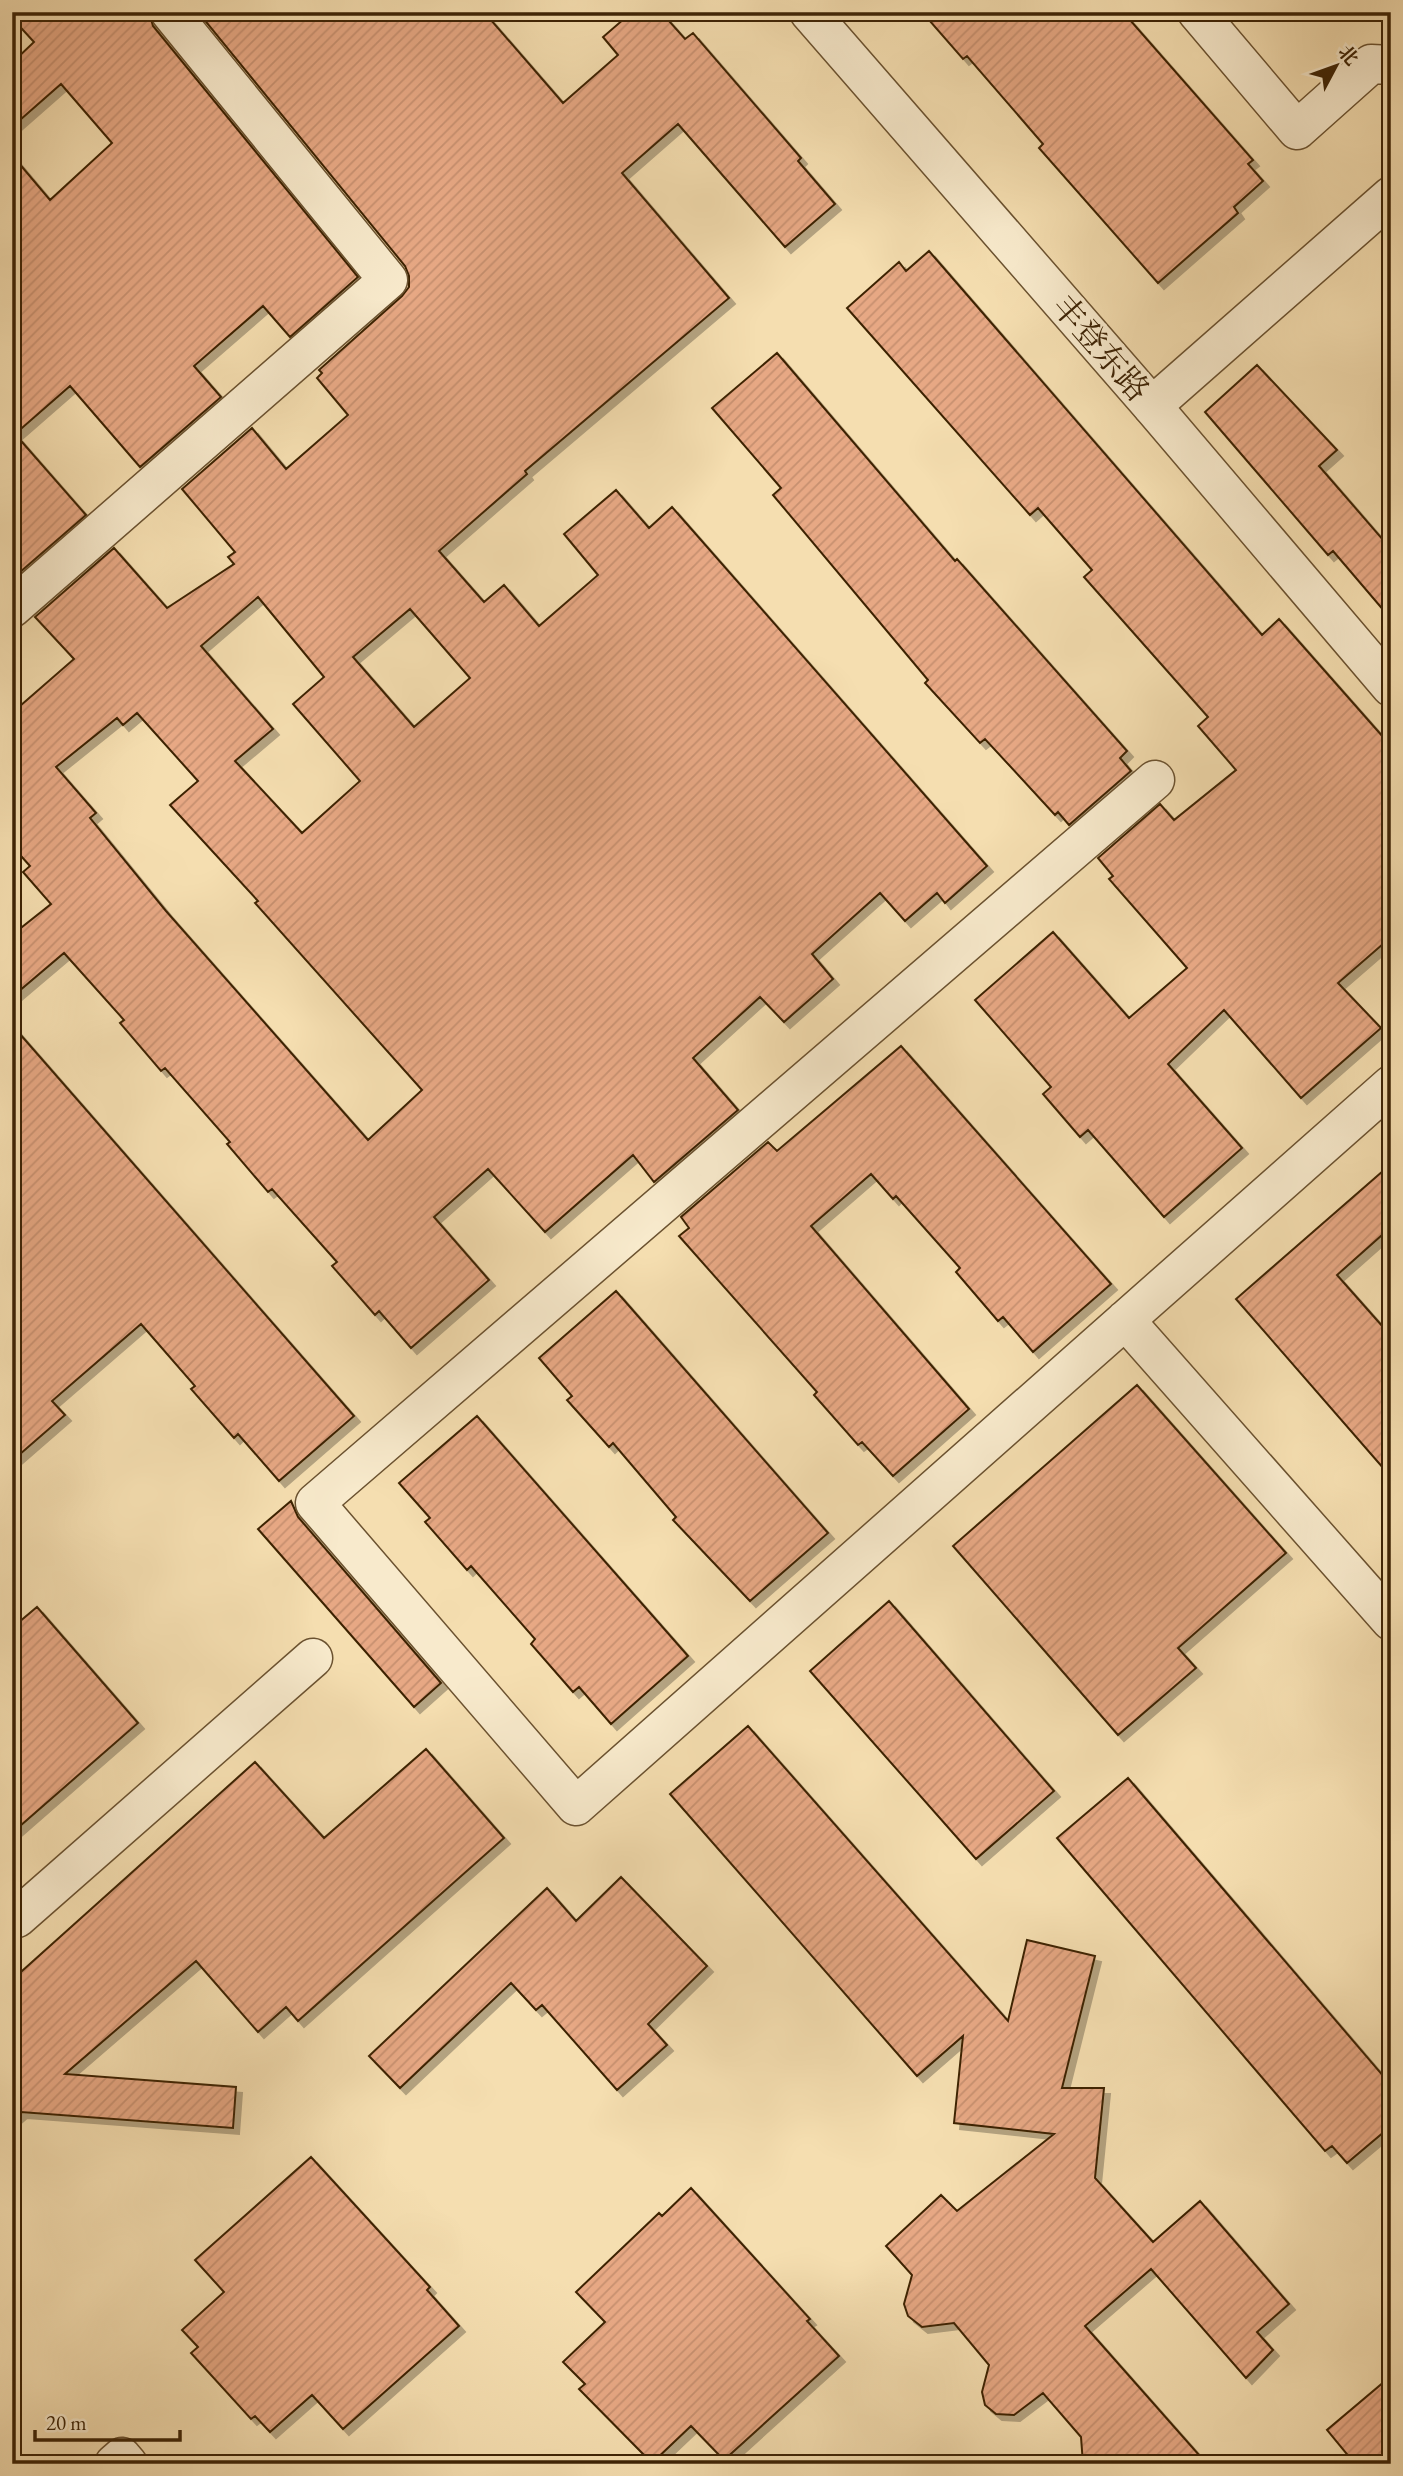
<svg xmlns="http://www.w3.org/2000/svg" width="1403" height="2476" font-family="'EB Garamond','Noto Serif SC',serif">
	<style>
		.building { fill: url(#building-hatch); stroke: #3d2305; stroke-width: 2; fill-rule: evenodd; filter: url(#shadow) }
		.lines { fill: none; stroke-linecap: round; stroke-linejoin: round }
		.minor-casing { stroke: #6b5230; stroke-width: 41 }
		.tertiary-casing { stroke: #6b5230; stroke-width: 41 }
		.minor { stroke: #f8eacc; stroke-width: 38 }
		.tertiary { stroke: #f8eacc; stroke-width: 38 }
		.labels { text-anchor: middle; dominant-baseline: central; stroke-width: 7; stroke-linejoin: round; paint-order: stroke }
		.street-label { font-size: 32px; fill: #3d2305; stroke: #f8eacc }
	</style>
	<defs>
		<pattern id="building-hatch" width="6" height="6" patternUnits="userSpaceOnUse" patternTransform="scale(1.75)"><rect width="6" height="6" fill="#e7a884"/><path d="M-1 1l2-2M0 6l6-6M5 7l2-2" fill="none" stroke="#c79070"/></pattern>
		<filter id="shadow"><feDropShadow dx="6" dy="6" stdDeviation="0" flood-color="#0004"/></filter>
	</defs>
	<rect width="100%" height="100%" fill="#f5deb0"/>
	<filter id="stains"><feTurbulence type="fractalNoise" baseFrequency=".00286" numOctaves="4"/><feColorMatrix values="0 0 0 0 .2 0 0 0 0 .09 0 0 0 0 .02 0 0 0 .5 -.17"/></filter>
	<radialGradient id="worn" r=".72"><stop offset=".6" stop-color="#630" stop-opacity="0"/><stop offset="1" stop-color="#630" stop-opacity=".3"/></radialGradient>
	<path class="building" d="M12 12H149L153 26 358 277 290 337 263 306 194 366 221 397 140 467 70 386 15 434 86 515 12 579V155L50 200 112 143 61 84 12 127V63L34 42 12 18Z
		M198 12H484L563 103 618 55 603 37 632 12H661L685 39 693 33 801 158 798 161 835 204 785 247 678 124 622 173 729 298 525 471 527 474 439 551 484 602 504 585 539 626 598 575 564 534 616 490 649 528 672 507 987 866 945 903 937 893 905 921 880 893 812 954 833 979 784 1022 760 997 693 1058 738 1110 654 1182 633 1155 545 1232 488 1169 434 1217 489 1280 411 1348 379 1311 375 1315 332 1266 337 1262 272 1189 268 1192 227 1144 230 1142 165 1068 161 1071 120 1023 124 1020 64 953 12 997V935L51 904 23 872 30 866 12 846V713L74 659 35 617 114 548 167 608 234 564 228 557 235 552 182 489 252 428 286 469 348 415 317 378 322 373 319 370 402 296 409 287V276L405 266ZM258 597 324 677 293 704 360 781 302 833 235 761 273 729 201 646ZM410 609 470 678 414 727 353 657ZM137 713 198 781 170 805 258 901 255 903 422 1090 368 1140 166 911 90 818 96 813 56 767 117 718 123 725Z
		M922 12H1123L1253 160 1248 164 1263 181 1234 207 1238 213 1158 283 1039 148 1043 144 967 56 963 59Z
		M929 251 1262 635 1279 619 1391 746V937L1338 983 1381 1028 1301 1098 1224 1010 1168 1064 1242 1148 1164 1217 1088 1130 1080 1137 1043 1094 1051 1087 975 1000 1053 932 1129 1018 1187 968 1109 879 1113 876 1098 858 1160 804 1174 820 1236 770 1198 726 1208 717 1084 577 1092 570 1038 508 1030 515 847 308 899 262 906 271Z
		M777 353 955 561 957 559 1127 751 1120 758 1131 771 1069 825 1058 812 1055 815 985 739 980 743 925 683 928 680 773 495 781 488 712 408Z
		M1257 365 1337 450 1319 466 1391 549V619L1333 551 1328 555 1205 412Z
		M12 1025 354 1416 279 1481 238 1434 234 1438 191 1389 195 1386 141 1324 52 1401 65 1415 12 1461Z
		M901 1046 1111 1284 1033 1352 1003 1317 998 1321 956 1272 960 1268 896 1196 893 1199 871 1174 811 1226 969 1409 893 1476 862 1442 858 1445 814 1395 817 1392 679 1236 689 1228 681 1217 768 1142 777 1151Z
		M1391 1164V1227L1337 1275 1391 1336V1477L1236 1299Z
		M616 1291 828 1533 750 1601 673 1520 676 1517 613 1443 609 1447 567 1400 572 1396 539 1358Z
		M1137 1385 1286 1553 1178 1648 1196 1668 1118 1735 953 1546Z
		M477 1416 688 1656 611 1724 579 1687 573 1692 531 1644 535 1639 471 1566 467 1570 425 1522 430 1518 399 1483Z
		M291 1501 298 1517 441 1683 414 1707 258 1529Z
		M889 1601 1054 1791 976 1859 810 1671Z
		M37 1607 138 1723 12 1833V1628Z
		M748 1726 1008 2021 1027 1940 1095 1956 1062 2088H1104L1095 2178 1153 2242 1200 2201 1289 2304 1257 2332 1273 2350 1246 2378 1151 2269 1085 2326 1207 2464H1083L1081 2437 1043 2393 1014 2415 996 2414 985 2405 982 2392 989 2365 954 2323 922 2327 908 2316 904 2304 912 2275 886 2246 941 2195 957 2211 1054 2134 954 2123 963 2036 917 2076 670 1794Z
		M426 1749 504 1838 298 2021 286 2007 258 2032 196 1961 65 2074 236 2087 233 2128 21 2112 12 2120 18 2033 12 2027V1980L255 1762 324 1838Z
		M1128 1778 1391 2085V2126L1347 2163 1332 2146 1325 2151 1057 1838Z
		M621 1877 707 1966 648 2024 667 2045 617 2090 542 2005 536 2010 511 1983 400 2088 369 2056 547 1888 576 1921Z
		M311 2157 430 2287 427 2290 459 2326 343 2429 312 2395 270 2432 255 2416 251 2419 191 2353 198 2347 182 2330 224 2292 195 2260Z
		M691 2188 810 2319 807 2321 839 2356 724 2460 691 2426 652 2463 579 2389 585 2384 563 2362 605 2322 576 2292 659 2213 662 2216Z
		M1391 2376V2464H1355L1327 2430Z"/>
	<g class="lines">
		<g class="minor-casing">
			<path id="minor" d="M1197 12 1297 130 1371 64 1391 65
				M1152 406 1391 196
				M12 608 388 280 170 12
				M1155 780 315 1503 576 1806 1391 1085
				M1125 1320 1391 1621
				M12 1912 17 1918 313 1658
				M114 2464 122 2457 128 2464"/>
		</g>
		<g class="tertiary-casing">
			<path id="tertiary" d="M809 12 1152 406 1391 687"/>
		</g>
		<use href="#minor" class="minor"/>
		<use href="#tertiary" class="tertiary"/>
	</g>
	<g class="labels">
		<g class="street-label">
			<text transform="translate(1101 348) rotate(49)">丰登东路</text>
		</g>
	</g>
	<rect width="1403" height="2476" fill="none" stroke="#f5deb0" stroke-width="42"/>
	<rect x="14" y="14" width="1375" height="2448" fill="none" stroke="#3d2305" stroke-width="3.5"/>
	<rect x="21" y="21" width="1361" height="2434" fill="none" stroke="#3d2305" stroke-width="2"/>
	<g transform="translate(1336 66) rotate(49)" stroke="#f8eacc" stroke-width="5" paint-order="stroke">
	<path d="M0-5L12 26L0 18L-12 26Z" fill="#3d2305"/>
	<text y="-10" font-size="19" font-weight="bold" text-anchor="middle" fill="#3d2305">北</text>
	</g>
	<path d="M35 2430v10h145v-10" fill="none" stroke="#3d2305" stroke-width="3.5"/>
	<text x="46" y="2430" font-size="21" fill="#3d2305" stroke="#f8eacc" stroke-width="5" paint-order="stroke">20 m</text>
	<rect width="100%" height="100%" filter="url(#stains)"/>
	<rect width="100%" height="100%" fill="url(#worn)"/>
</svg>
